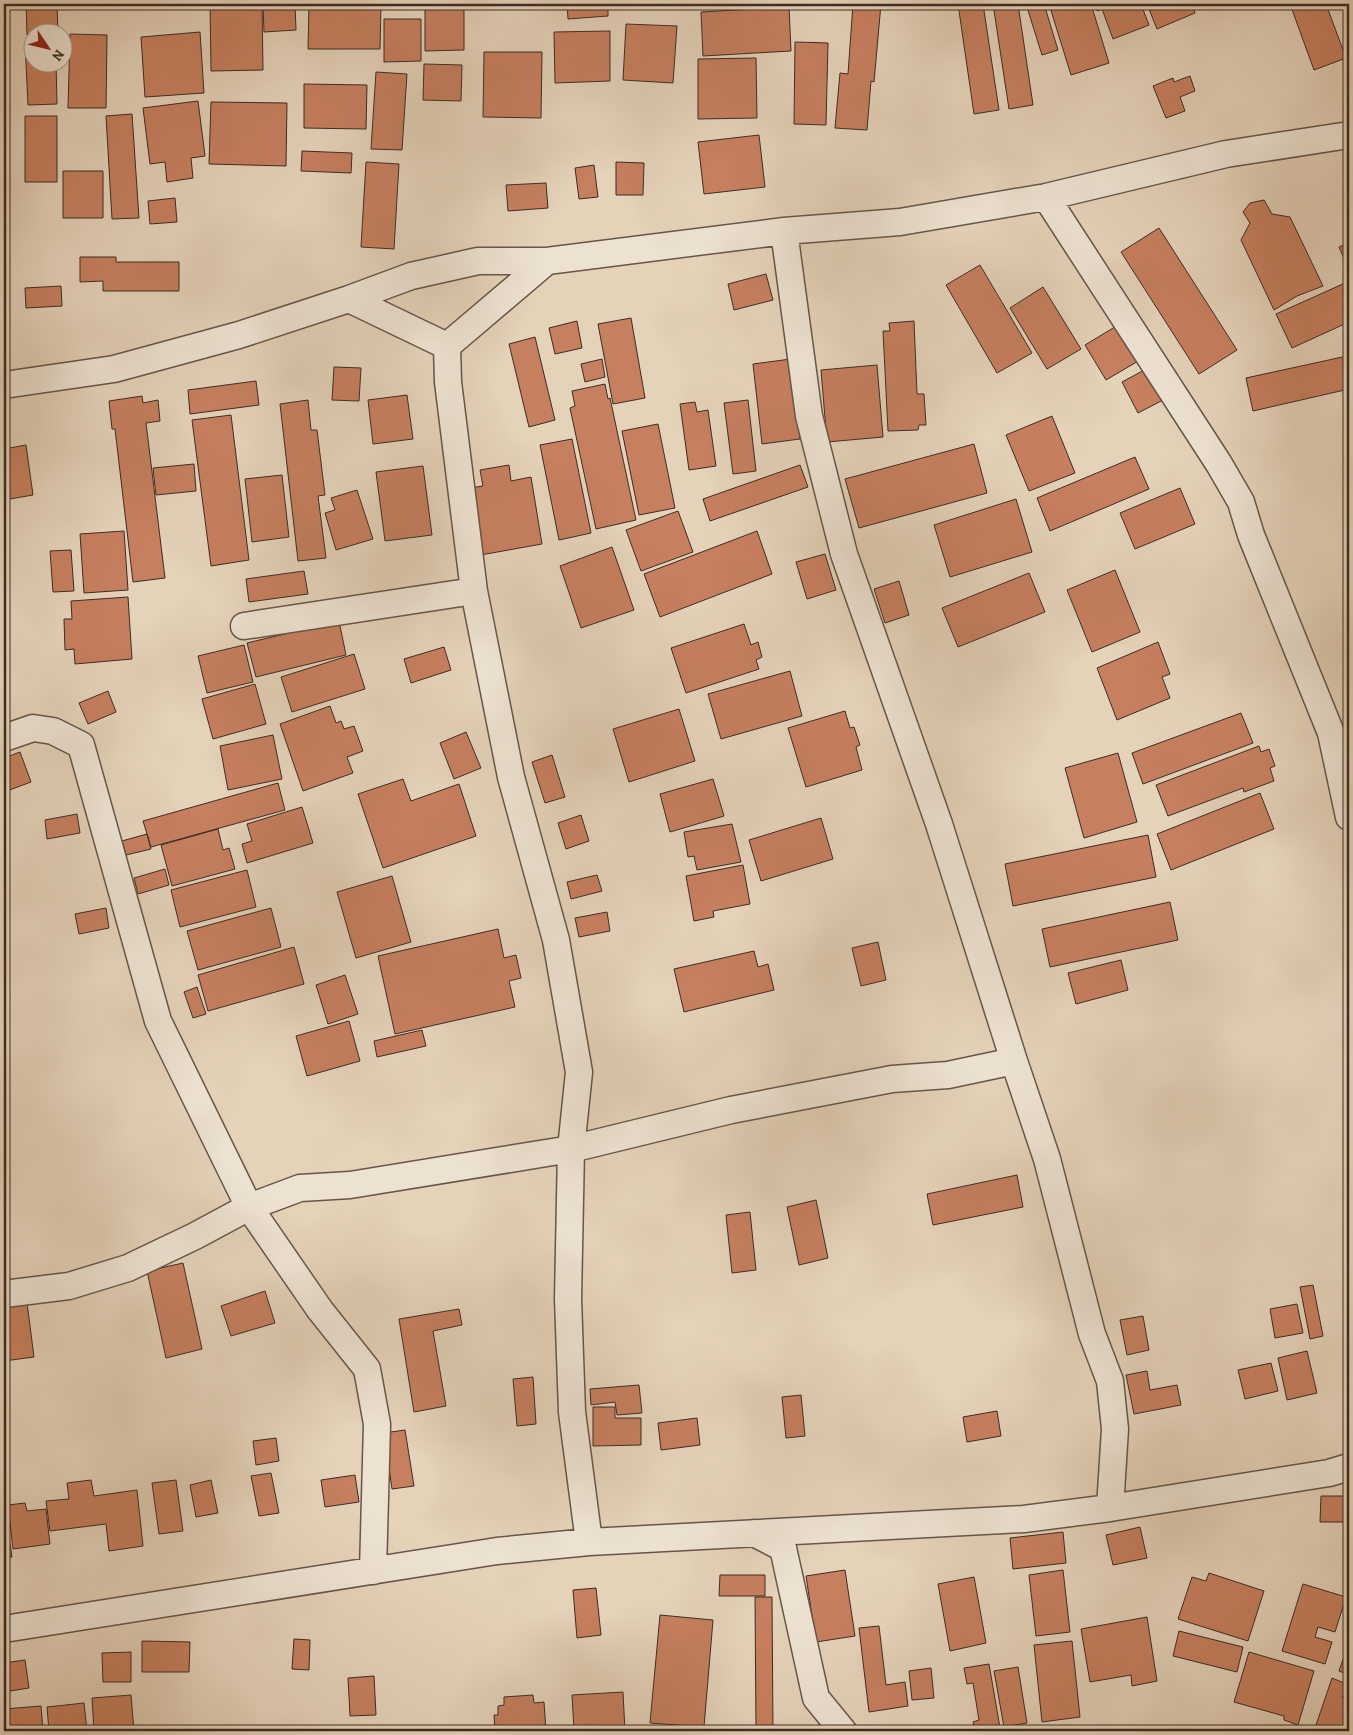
<svg xmlns="http://www.w3.org/2000/svg" width="1353" height="1735" font-family="Alegreya,serif">
	<style>
		.building { fill: #c67f5f; stroke: #3c2c25 }
		.lines { fill: none; stroke-linecap: round; stroke-linejoin: round }
		.minor-casing { stroke: #66564a; stroke-width: 29 }
		.minor { stroke: #ede2d2; stroke-width: 26 }
	</style>
	<rect width="100%" height="100%" fill="#e4d2b9"/>
	<filter id="stains"><feTurbulence type="fractalNoise" baseFrequency=".004" numOctaves="4"/><feColorMatrix values="0 0 0 0 .2 0 0 0 0 .09 0 0 0 0 .02 0 0 0 .5 -.17"/></filter>
	<radialGradient id="worn" r=".72"><stop offset=".6" stop-color="#630" stop-opacity="0"/><stop offset="1" stop-color="#630" stop-opacity=".3"/></radialGradient>
	<path class="building" d="M26 4H57L58 32H32V35H27Z
		M210 4H262L263 70 211 71Z
		M263 4H295L296 30 264 32Z
		M309 4H381L380 49H308Z
		M567 4H608V16L568 19Z
		M853 4H881L874 82 871 81 867 130 835 128 840 73 848 74Z
		M958 4H983L999 110 974 114Z
		M993 4H1018L1033 105 1009 109Z
		M1026 4H1044L1058 50 1042 55Z
		M1049 4H1091L1109 63 1071 75Z
		M1095 4H1141L1149 25 1113 39 1102 9 1097 11Z
		M1147 4H1192L1195 13 1157 29Z
		M1197 4H1216L1199 10Z
		M1290 4H1326L1346 58 1314 70Z
		M425 7H464V50L425 51Z
		M789 7 791 51 703 56 701 12Z
		M384 19H421V61L384 62Z
		M626 24 677 26 673 83 623 80Z
		M610 31V81L555 83 554 32Z
		M200 32 204 93 145 97 141 37Z
		M70 34 107 35 106 108H68Z
		M795 42 828 43 826 125 794 124Z
		M25 43H32V62H56L57 104 28 105Z
		M484 52H542L541 118 483 117Z
		M756 58 757 118 698 119V59Z
		M424 64 462 65 461 101 423 100Z
		M376 72 407 74 402 150 371 149Z
		M1190 76 1195 91 1180 97 1185 111 1166 118 1153 86 1173 78 1174 82Z
		M304 84 367 85 366 129 304 128Z
		M198 101 205 156 191 158 193 178 167 182 165 162 150 164 143 108Z
		M211 102 287 103 286 166 209 164Z
		M132 114 139 218 112 219 106 116Z
		M25 116H57V182H25Z
		M759 135 765 187 704 194 698 142Z
		M302 151 352 153 351 173 301 171Z
		M366 162 399 164 394 249 361 247Z
		M616 162 644 163 643 195H616Z
		M594 165 598 197 579 199 575 168Z
		M63 171H103V218H63Z
		M546 183 548 208 508 211 506 185Z
		M175 198 177 222 150 224 148 201Z
		M1264 200 1272 214 1290 217 1323 286 1297 296 1274 310 1241 240 1250 223 1243 212 1250 203Z
		M1159 228 1237 350 1199 374 1121 252Z
		M1349 243V270L1339 247Z
		M80 257H116V262H179V291H103V281L80 282Z
		M980 265 1032 353 997 373 946 285Z
		M766 274 773 300 734 310 728 284Z
		M1345 283 1349 292V322L1292 348 1276 314Z
		M61 286 62 306 26 308 25 288Z
		M1043 287 1081 349 1047 369 1010 308Z
		M631 318 645 398 613 404 598 324Z
		M577 321 582 348 555 354 549 328Z
		M914 321 917 394H924L926 425H919L918 430 888 431 883 331H890L889 323Z
		M1118 325 1140 360 1106 380 1085 345Z
		M535 337 555 420 529 427 509 344Z
		M1347 356 1349 367V389L1253 411 1246 378Z
		M602 359 605 377 585 382 581 364Z
		M791 359 800 439 762 444 753 364Z
		M877 365 883 437 827 442 821 370Z
		M334 367 361 368 359 401 332 400Z
		M1148 368 1163 400 1138 413 1122 382Z
		M256 381 259 405 190 414 188 390Z
		M605 384 608 399 610 398 636 520 596 529 570 408 575 406 572 391Z
		M407 395 413 439 373 444 368 400Z
		M142 396 143 403 158 400 160 421 146 423 165 578 133 582 115 429H112L109 401Z
		M308 400 311 430H317L325 495 318 496 326 558 298 561 280 404Z
		M748 400 756 471 733 474 724 403Z
		M695 402 697 412 708 410 716 466 689 470 680 404Z
		M231 415 249 560 211 566 192 420Z
		M1052 416 1075 473 1029 491 1006 435Z
		M658 424 675 508 639 515 622 431Z
		M572 439 591 533 559 540 540 445Z
		M974 444 987 493 859 528 845 479Z
		M26 445 33 495 4 500V449Z
		M1135 457 1149 489 1050 531 1037 498Z
		M194 464 196 491 156 495 153 468Z
		M509 465 511 481 531 477 542 544 475 556 464 489 483 486 480 470Z
		M800 465 808 487 710 521 703 499Z
		M423 466 432 535 385 541 376 472Z
		M282 475 289 537 252 542 245 479Z
		M1180 488 1195 524 1135 549 1120 513Z
		M357 490 373 539 336 550 325 513 335 510 331 498Z
		M1016 499 1032 552 950 577 934 525Z
		M678 511 693 552 641 571 626 530Z
		M124 531 128 590 84 593 80 534Z
		M757 531 772 574 660 617 644 574Z
		M612 547 634 610 581 628 560 566Z
		M71 550 74 591 53 592 50 551Z
		M825 554 836 590 807 599 796 562Z
		M1115 570 1140 632 1092 652 1067 590Z
		M304 571 308 594 249 602 246 579Z
		M1029 573 1045 612 958 647 942 608Z
		M899 581 909 615 885 623 874 589Z
		M128 597 132 659 75 664 74 649 65 650 64 619H72L71 601Z
		M339 621 346 655 256 677 247 643Z
		M744 624 751 645 758 642 762 657 756 660 759 669 686 693 671 648Z
		M1158 642 1170 674 1162 677 1170 698 1117 720 1097 668Z
		M244 645 253 682 207 693 198 656Z
		M444 647 451 670 411 683 404 659Z
		M354 654 365 689 292 712 281 677Z
		M790 671 802 716 721 739 708 694Z
		M255 684 266 724 213 739 202 699Z
		M108 691 116 712 88 724 79 703Z
		M330 706 336 723 341 721 344 729 354 726 363 751 347 757 353 773 303 791 280 724Z
		M679 709 695 761 629 782 613 729Z
		M845 711 850 728 854 727 860 745 856 747 862 770 806 787 788 728Z
		M1241 713 1253 743 1143 784 1132 753Z
		M466 732 481 768 454 779 440 743Z
		M273 735 282 779 228 790 220 746Z
		M1259 746 1261 752 1269 749 1275 766 1270 768 1274 781 1244 792 1243 788 1168 816 1156 785Z
		M20 752 31 782 4 792V758Z
		M1118 753 1137 822 1084 838 1065 768Z
		M552 755 565 797 545 803 532 762Z
		M403 779 411 801 459 784 476 836 383 868 358 794Z
		M713 779 724 816 670 832 660 794Z
		M278 783 285 810 151 847 143 821Z
		M1260 793 1274 829 1171 870 1157 834Z
		M302 807 313 843 247 863 242 844 252 841 247 824Z
		M77 814 80 833 47 839 45 820Z
		M581 815 589 841 566 849 558 823Z
		M821 818 833 859 761 881 749 840Z
		M732 824 741 862 697 870 694 856 688 857 684 832Z
		M218 829 223 850 229 848 235 869 172 886 161 845Z
		M147 834 151 849 126 855 122 841Z
		M1148 835 1156 877 1013 906 1005 864Z
		M743 865 750 904 713 911 714 917 694 921 686 876Z
		M165 869 169 885 138 894 134 878Z
		M247 870 256 907 180 927 171 890Z
		M597 875 602 891 571 899 567 882Z
		M392 876 411 942 356 958 337 892Z
		M1170 902 1178 940 1050 967 1042 929Z
		M106 908 109 928 79 934 75 914Z
		M271 908 281 947 198 970 187 931Z
		M607 912 610 931 579 937 575 918Z
		M498 929 504 958 516 955 521 978 509 981 515 1007 395 1034 378 956Z
		M878 942 886 980 861 986 852 948Z
		M294 947 304 984 208 1011 198 975Z
		M754 951 758 967 768 964 774 990 684 1012 674 969Z
		M1121 960 1128 990 1076 1004 1068 973Z
		M4 974 10 995 4 996Z
		M345 975 358 1014 328 1024 316 985Z
		M197 987 206 1014 193 1018 184 992Z
		M349 1021 360 1061 307 1076 296 1036Z
		M422 1030 426 1046 377 1057 374 1041Z
		M1017 1175 1023 1207 933 1225 927 1194Z
		M816 1200 828 1258 799 1265 787 1207Z
		M750 1212 756 1270 732 1273 726 1215Z
		M183 1263 202 1349 166 1358 147 1271Z
		M1313 1285 1323 1336 1310 1339 1300 1287Z
		M265 1291 275 1323 231 1336 221 1306Z
		M26 1295 34 1357 4 1361V1298Z
		M1297 1304 1303 1333 1275 1338 1270 1309Z
		M459 1309 462 1325 433 1331 446 1406 414 1412 399 1319Z
		M1143 1316 1149 1350 1127 1355 1120 1320Z
		M1307 1351 1317 1393 1287 1400 1278 1358Z
		M1271 1363 1278 1391 1245 1399 1238 1370Z
		M1147 1371 1150 1390 1177 1385 1181 1405 1134 1414 1126 1375Z
		M533 1377 536 1424 517 1426 513 1379Z
		M639 1385 642 1413 617 1415 615 1402 591 1405 590 1389Z
		M801 1395 805 1436 786 1438 782 1397Z
		M593 1407H615V1418H641V1445L593 1446Z
		M997 1411 1001 1436 967 1442 963 1417Z
		M697 1418 700 1445 661 1450 658 1423Z
		M405 1430 414 1486 392 1489 384 1433Z
		M276 1438 279 1461 256 1465 253 1441Z
		M271 1473 279 1513 259 1516 251 1476Z
		M355 1475 359 1502 325 1507 321 1480Z
		M91 1480 94 1496 137 1490 143 1546 109 1551 106 1524 50 1531 46 1501 69 1499 67 1483Z
		M176 1480 183 1531 159 1534 152 1483Z
		M211 1480 218 1513 196 1517 190 1485Z
		M1321 1496H1349V1522H1320Z
		M25 1503 27 1511 46 1509 50 1544 13 1549 8 1505Z
		M4 1517H6L12 1557 4 1558Z
		M1140 1527 1147 1558 1113 1565 1106 1535Z
		M1063 1532 1066 1563 1013 1569 1010 1538Z
		M845 1570 855 1636 816 1642 806 1576Z
		M1063 1570 1070 1632 1036 1636 1029 1575Z
		M1209 1573 1264 1591 1248 1641 1178 1619 1192 1577 1206 1581Z
		M720 1575H765V1596H719Z
		M974 1577 986 1643 950 1651 938 1584Z
		M1303 1584 1346 1597 1335 1632 1318 1627 1315 1637 1332 1642 1325 1664 1282 1651Z
		M596 1588 601 1635 577 1638 573 1590Z
		M755 1597H772L773 1731H756Z
		M660 1615 713 1620 704 1727 650 1723Z
		M1147 1617 1157 1681 1132 1686 1131 1675 1090 1682 1081 1629Z
		M879 1626 886 1685 905 1682 908 1706 869 1712 859 1628Z
		M1179 1631 1243 1647 1237 1672 1173 1656Z
		M294 1639 310 1640 309 1670 292 1669Z
		M142 1641 190 1642 189 1672H142Z
		M1072 1641 1080 1717 1042 1722 1034 1645Z
		M1349 1642V1675L1339 1671Z
		M131 1652V1682H103L102 1653Z
		M1249 1652 1314 1671 1298 1725 1284 1720V1716L1234 1702Z
		M25 1660 29 1688 4 1692V1663Z
		M989 1664 1000 1728 975 1731 973 1722 979 1720 973 1683 967 1684 964 1668Z
		M1018 1667 1027 1723 1004 1727 994 1671Z
		M931 1668 934 1698 912 1700 909 1671Z
		M374 1676 376 1715 350 1716 348 1678Z
		M1332 1678 1349 1685 1342 1697 1349 1701V1731H1325L1315 1728Z
		M623 1692 625 1731H574L572 1695Z
		M131 1695 134 1731H94L92 1698Z
		M533 1695 534 1703 544 1702 546 1731H495L494 1715H498V1706L504 1705V1697Z
		M84 1703 87 1731H49L47 1707Z
		M41 1706 43 1731H5L4 1709Z"/>
	<g class="lines">
		<g class="minor-casing">
			<path id="minor" d="M1046 197 1219 464 1241 502 1251 535 1331 733 1349 817
				M784 231 809 416 844 554 939 824 1014 1061 1047 1159 1092 1334 1110 1381 1115 1429 1110 1508
				M547 261 447 346 448 382 474 591 511 777 556 940 579 1072 571 1149 568 1299 572 1412 589 1542
				M349 299 447 346
				M4 385 114 369 239 335 349 299 411 276 478 261H547L784 231 900 222 1046 197 1226 154 1349 135
				M244 626 474 591
				M4 738 33 728 53 731 81 745 158 1021 249 1207 320 1310 367 1369 377 1424 373 1571
				M4 1294 69 1286 128 1268 195 1236 249 1207 300 1188 350 1185 571 1149 731 1110 892 1079 948 1075 1014 1061
				M754 1533 783 1548 816 1698 843 1731
				M4 1629 497 1551 589 1542 1024 1519 1110 1508 1329 1473 1349 1467"/>
		</g>
		<use href="#minor" class="minor"/>
	</g>
	<rect width="1353" height="1735" fill="none" stroke="#e4d2b9" stroke-width="20"/>
	<rect x="5" y="5" width="1343" height="1725" fill="none" stroke="#3c2c25" stroke-width="2.5"/>
	<rect x="10" y="10" width="1333" height="1715" fill="none" stroke="#3c2c25"/>
	<g transform="translate(48 48) rotate(125)"><circle r="24" fill="#ede2d2" stroke="#a6998d"/>
	<path d="M0-4L9 19L0 12L-9 19Z" fill="#8f2418"/>
	<text y="-8" font-size="14" font-weight="bold" text-anchor="middle" fill="#3c2c25">N</text>
	</g>
	<rect width="100%" height="100%" filter="url(#stains)"/>
	<rect width="100%" height="100%" fill="url(#worn)"/>
</svg>
